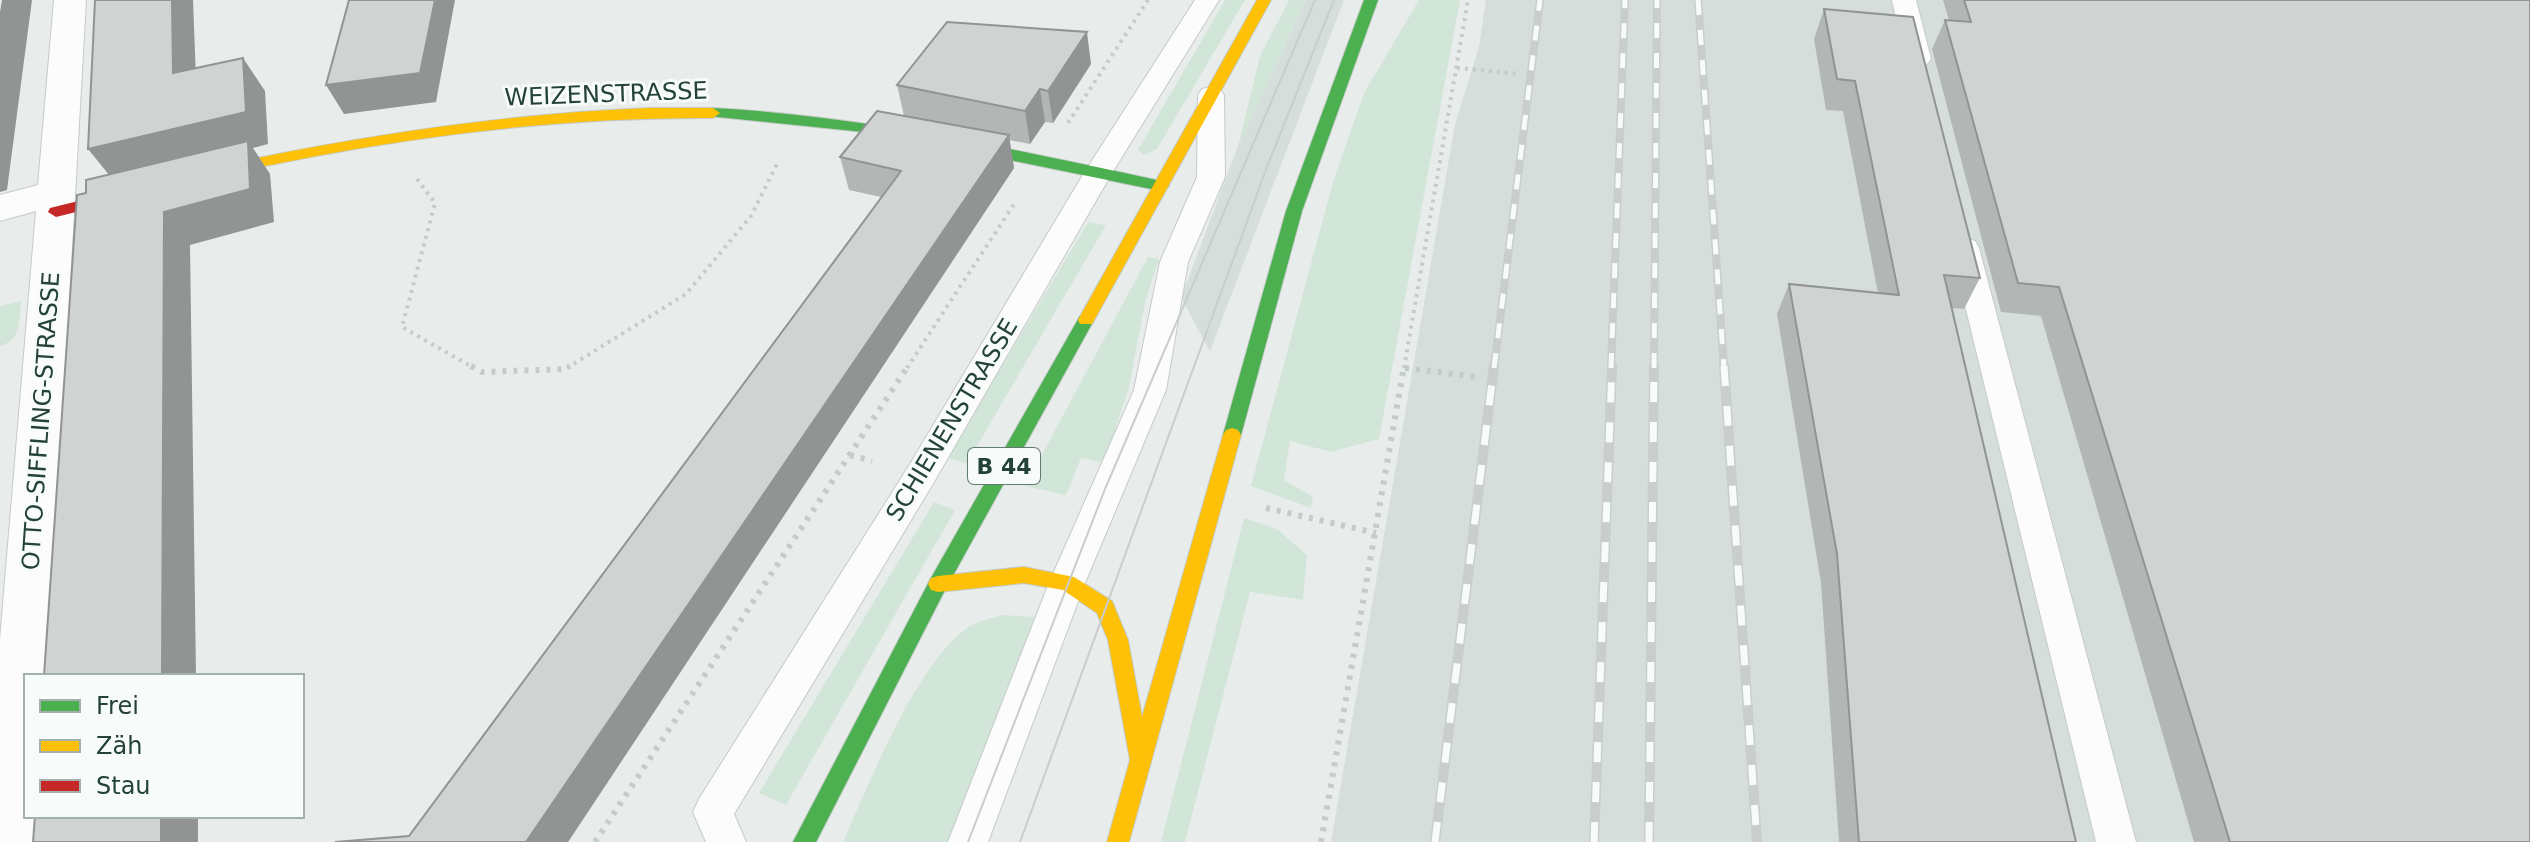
<svg xmlns="http://www.w3.org/2000/svg" width="2530" height="842" font-family="'DejaVu Sans',sans-serif">
	<style>
		.built { fill: #d6dedb }
		.green { fill: #d1e6d8 }
		.lines { fill: none; stroke-linecap: round; stroke-linejoin: round }
		.lane-casing { stroke: #c5cac8; stroke-width: 2 }
		.street-casing { stroke: #c5cac8; stroke-width: 2 }
		.fast-casing { stroke: #c3cbc8; stroke-width: 2 }
		.slow-casing { stroke: #c3cbc8; stroke-width: 2 }
		.jam-casing { stroke: #c3cbc8; stroke-width: 2 }
		.path-far1 { stroke: #c3ccca; stroke-width: 4; stroke-dasharray: 3 5; stroke-linecap: butt }
		.path { stroke: #c3ccca; stroke-width: 6; stroke-dasharray: 4 7; stroke-linecap: butt }
		.lane { fill: #fcfcfc; fill-rule: evenodd }
		.street { fill: #fcfcfc; fill-rule: evenodd }
		.fast { fill: #4caf50; fill-rule: evenodd }
		.slow { fill: #ffc107; fill-rule: evenodd }
		.jam { fill: #c62828; fill-rule: evenodd }
		.tram { stroke: #c9cdcc; stroke-width: 2 }
		.rail-far1-casing { stroke: #c9cdcc; stroke-width: 8 }
		.rail-casing { stroke: #c9cdcc; stroke-width: 10 }
		.rail-far1 { stroke: #f7fbf9; stroke-width: 5; stroke-dasharray: 15; stroke-linecap: butt }
		.rail { stroke: #f7fbf9; stroke-width: 7; stroke-dasharray: 20; stroke-linecap: butt }
		.wall { fill: #b2b6b5 }
		.shaded-wall { fill: #919493 }
		.building { fill: #cfd4d2; stroke: #919493; stroke-width: 2 }
		.labels { text-anchor: middle; dominant-baseline: central; stroke-width: 6; stroke-linejoin: round; paint-order: stroke }
		.shield { fill: #f7fbf9; stroke: #637a73; stroke-width: 2 }
		.shield-label { font-size: 22px; font-weight: bold; fill: #24423a }
		.street-label { font-size: 24px; fill: #24423a; stroke: #f7fbf9 }
	</style>
	<rect width="100%" height="100%" fill="#e8edeb"/>
	<path class="built" d="M1306 0H1344L1210 351 1181 298 1238 146Z
		M1486 0H2530V842H1331L1455 124 1479 47Z"/>
	<path class="green" d="M1225 0H1245L1157 149 1144 155 1138 150Z
		M1289 0H1306L1238 146 1260 56Z
		M1419 0H1460L1379 439 1331 452 1290 441 1284 480 1313 497 1311 508 1251 486 1333 182 1364 93Z
		M1088 222 1106 225 967 463 947 458Z
		M1148 257 1159 259 1145 302 1129 388 1104 463 1081 458 1066 495 1025 486Z
		M21 301C19 320 22 340 0 346V306Z
		M934 502 955 510 786 805 759 793Z
		M1244 518 1277 529 1307 555 1303 600 1250 592 1185 842H1161Z
		M1002 615 1036 617 952 842H843C870 782 915 666 967 628 976 621 991 619 1002 615Z"/>
	<g class="lines">
		<g class="lane-casing">
			<path id="lane" d="M1195 0H1219L1112 173 934 482 734 814 746 842H706L693 812 699 799 910 464 1084 173Z
				M1892 0H1916L1931 59 1927 64H1909L1905 59Z
				M1211 87 1220 89 1224 95 1225 177 1188 262 1166 390 1085 583 988 842H948L1049 583 1134 390 1160 262 1197 177 1198 95 1202 89Z
				M1965 238 1975 241 1979 248 2136 842H2096L1951 248 1955 241Z"/>
		</g>
		<g class="street-casing">
			<path id="street" d="M54 0H86L48 676H26V816H37L35 842H0V640L36 211 0 221V195L38 185Z"/>
		</g>
		<g class="fast-casing">
			<path id="fast" d="M1364 0H1378L1302 211 1241 435 1238 440H1226L1223 435 1286 211Z
				M713 108C865 116 1012 149 1161 181L1169 186 1161 191 883 134 708 116 706 113Z
				M1086 314 1094 320 945 590 816 842H793L931 578 1080 316Z"/>
		</g>
		<g class="slow-casing">
			<path id="slow" d="M1257 0H1271L1092 324H1080L1078 320Z
				M649 108H713L720 113 713 118C540 117 373 141 205 179L197 174 205 169C352 137 498 114 649 108Z
				M1232 428 1238 430 1241 435 1129 842H1107L1130 760 1108 640 1097 613 1063 590 1024 583 938 592 931 590 928 584 931 578 938 576 1024 567 1074 577 1112 601 1128 640 1142 717 1223 435 1226 430Z"/>
		</g>
		<g class="jam-casing">
			<path id="jam" d="M135 187 143 192 140 196 56 217 48 212 50 208Z"/>
		</g>
		<path class="path-far1" d="M1457 68 1520 74
			M1068 123 1148 0
			M417 179 435 203 402 327 474 368
			M567 368 686 294 751 216 778 162
			M907 368 1016 201
			M1404 368 1468 0"/>
		<path class="path" d="M471 366 482 372 565 369 570 366
			M1405 368 1477 377
			M850 455 872 461
			M1266 508 1376 533
			M595 842 908 366
			M1321 842 1404 366"/>
		<use href="#lane" class="lane"/>
		<use href="#street" class="street"/>
		<use href="#fast" class="fast"/>
		<use href="#slow" class="slow"/>
		<use href="#jam" class="jam"/>
		<path class="tram" d="M968 842 1105 489 1315 0
			M1020 842 1267 167 1334 0"/>
		<g class="rail-far1-casing">
			<path id="rail-far1" d="M1698 0 1724 368
				M1494 368 1540 0
				M1611 368 1625 0
				M1654 368 1657 0"/>
		</g>
		<g class="rail-casing">
			<path id="rail" d="M1724 366 1757 842
				M1435 842 1494 366
				M1594 842 1612 366
				M1649 842 1654 366"/>
		</g>
		<use href="#rail-far1" class="rail-far1"/>
		<use href="#rail" class="rail"/>
	</g>
	<path class="wall" d="M1943 0H2530V842H2194L2041 316 2001 312 1932 49 1945 20H1949Z
		M1824 9 1980 278 1964 309 1951 308 2076 842H1839L1821 583 1777 314 1789 284 1878 293 1843 111 1826 110 1814 39Z
		M1091 64 1053 123 1045 122 1030 144 1009 140 1014 168 568 842H335L409 836 881 197 849 190 840 157 904 116 897 85Z"/>
	<path class="shaded-wall" d="M2 0H32L7 190 0 192V12Z
		M172 0H193L197 105 173 73Z
		M435 0H455L436 102 344 114 326 85Z
		M1087 32 1091 64 1053 123 1048 91Z
		M243 58 265 91 268 144 253 148 270 174 274 222 190 245 196 676H162L114 181 88 149Z
		M1040 89 1045 122 1030 144 1025 111Z
		M1009 135 1014 168 568 842H526Z
		M161 816H198V842H161Z"/>
	<path class="building" d="M95 0H172L173 73 243 58 246 112 88 149Z
		M349 0H435L420 73 326 85Z
		M1964 0H2530V842H2230L2059 287 2018 283 1945 20 1971 22Z
		M1824 9 1913 17 1980 278 1944 275 2076 842H1859L1837 554 1789 284 1899 295 1855 81 1837 79Z
		M947 22 1087 32 1048 91 1040 89 1025 111 897 85Z
		M877 111 1009 135 526 842H335L409 836 901 171 840 157Z
		M248 141 250 189 164 212 162 676H44L77 195 86 193V180Z
		M35 816H161V842H33Z"/>
	<g class="labels">
		<rect class="shield" x="968" y="448" width="72" height="36" rx="6"/>
		<g class="shield-label">
			<text x="1004" y="466">B 44</text>
		</g>
		<g class="street-label">
			<text transform="translate(606 94) rotate(-2)">WEIZENSTRASSE</text>
			<text transform="translate(952 420) rotate(-59)">SCHIENENSTRASSE</text>
			<text transform="translate(41 421) rotate(-86)">OTTO-SIFFLING-STRASSE</text>
		</g>
	</g>
	<rect x="24" y="674" width="280" height="144" fill="#f7fbf9" stroke="#a3b1ad" stroke-width="2"/>
	<rect x="40" y="700" width="40" height="12" fill="#4caf50" stroke="#a3b1ad" stroke-width="2"/>
	<text x="96" y="714" font-size="24" fill="#24423a">Frei</text>
	<rect x="40" y="740" width="40" height="12" fill="#ffc107" stroke="#a3b1ad" stroke-width="2"/>
	<text x="96" y="754" font-size="24" fill="#24423a">Zäh</text>
	<rect x="40" y="780" width="40" height="12" fill="#c62828" stroke="#a3b1ad" stroke-width="2"/>
	<text x="96" y="794" font-size="24" fill="#24423a">Stau</text>
</svg>
